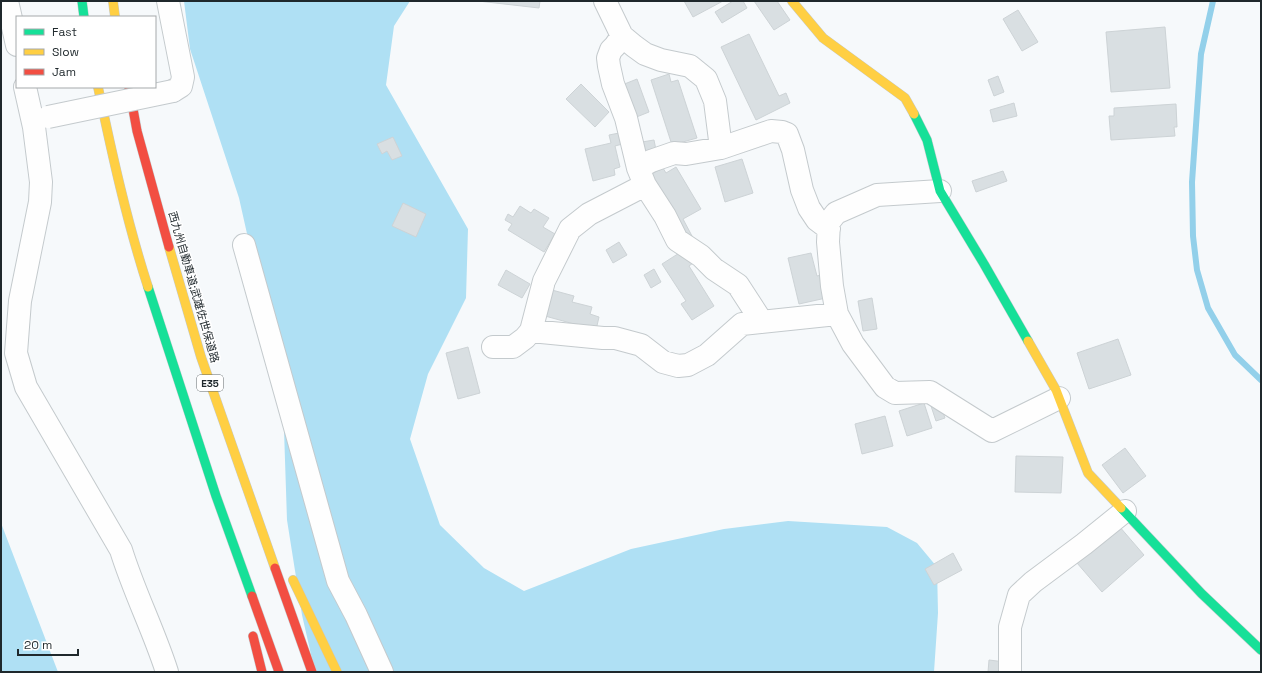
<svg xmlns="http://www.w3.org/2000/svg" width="1262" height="673" font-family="'Space Grotesk','Noto Sans JP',sans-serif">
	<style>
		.forest { fill: #afe0f4 }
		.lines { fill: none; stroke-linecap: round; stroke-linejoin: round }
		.stream { stroke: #93d0ea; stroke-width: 6 }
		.building { fill: #d9dfe2; stroke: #cdd3d6 }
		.street-casing { stroke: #c4cacd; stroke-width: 24 }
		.fast-casing { stroke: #c4cacd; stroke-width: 10 }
		.slow-casing { stroke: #c4cacd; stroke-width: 10 }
		.jam-casing { stroke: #c4cacd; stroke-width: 10 }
		.street { stroke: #fefefe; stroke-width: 22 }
		.fast { stroke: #16e098; stroke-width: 9 }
		.slow { stroke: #ffcf43; stroke-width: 9 }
		.jam { stroke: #f24e42; stroke-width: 9 }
		.street-bridge-casing { stroke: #c4cacd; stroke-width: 24; stroke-linecap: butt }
		.street-bridge { stroke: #fefefe; stroke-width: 22 }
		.labels { text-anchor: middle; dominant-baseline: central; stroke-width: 3; stroke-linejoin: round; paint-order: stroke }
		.shield { fill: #fff; stroke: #62686b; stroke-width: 1 }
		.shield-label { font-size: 10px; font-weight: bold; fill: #1f282c }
		.street-label { font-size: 11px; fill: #1f282c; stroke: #fff }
	</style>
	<rect width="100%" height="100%" fill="#f6f9fb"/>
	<path class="forest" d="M184 1H410L394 26 386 85 468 229 466 298 428 374 410 439 440 525 484 568 524 591 631 549 724 529 788 521 887 527 917 543 937 567 938 613 934 672H315L302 615 287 520 284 430 270 336 239 198 190 49Z
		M1 523 58 672H1Z"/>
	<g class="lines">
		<path class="stream" d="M1213 1 1201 54 1192 182 1193 236 1197 270 1208 308 1235 355 1261 380"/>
	</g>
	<path class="building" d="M478 1H540L539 8Z
		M684 1H723L693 17Z
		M733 1H743L747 8 722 23 715 12Z
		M754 1H777L790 20 774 30Z
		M1018 10 1038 42 1022 51 1003 19Z
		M1165 27 1170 88 1111 92 1106 32Z
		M749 34 779 96 786 93 790 103 756 120 721 47Z
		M669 74 671 82 678 80 697 138 672 145 651 80Z
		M998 76 1004 92 994 96 988 80Z
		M637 79 649 112 634 118 622 85Z
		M581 84 609 112 595 127 566 99Z
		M1014 103 1017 116 993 122 990 110Z
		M1176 104 1177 127H1174L1175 136 1111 140 1109 116H1114V108Z
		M624 132 626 143 615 146 620 167 614 169 615 175 593 181 585 149 611 143 609 135Z
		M393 137 402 156 392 160 387 151 382 154 377 144Z
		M654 140 656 150 643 152 642 142Z
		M742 159 753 193 725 202 715 167Z
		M676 167 701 209 683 219 692 236 685 240 648 176 663 168 666 173Z
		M1003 171 1007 181 976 192 972 181Z
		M403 203 426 214 416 237 392 226Z
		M520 206 531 213 534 209 549 218 543 227 555 234 544 252 508 230 512 224 505 220 508 214 513 217Z
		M619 242 627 255 613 263 606 250Z
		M684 250 693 263 689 266 714 306 692 320 681 304 686 301 662 264Z
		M811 253 817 276 821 275 826 298 799 304 788 258Z
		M654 269 661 282 651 288 644 275Z
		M506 270 530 284 522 298 498 285Z
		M552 290 574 296 572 302 592 307 590 314 599 317 596 330 545 316Z
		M872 298 877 329 863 331 858 301Z
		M1118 339 1131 375 1089 389 1077 353Z
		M468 347 480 393 458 399 446 353Z
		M924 403 932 428 907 436 899 411Z
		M940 404 945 418 936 421 931 406Z
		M885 416 893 446 862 454 855 424Z
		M1125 448 1146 476 1123 493 1102 465Z
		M1016 456 1063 457 1061 493 1015 492Z
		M1119 526 1144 555 1102 592 1077 563Z
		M953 553 962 570 934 585 925 569Z
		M989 660 1005 662 1004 672H988Z"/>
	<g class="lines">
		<g class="street-casing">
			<path id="street" d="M7 1 17 45
				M168 1 183 77 181 86 173 91
				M605 1 622 36 634 46 645 54 661 60 690 66 706 79 715 101 721 148
				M622 36 615 46 611 50 608 58 609 66 613 84 626 118 638 168 645 185 665 216 677 240 701 256 714 269 738 285 762 322
				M25 87 34 127 41 182 40 202 20 301 16 353 26 387 121 550C134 592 154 631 167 672
				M638 168 651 161 674 153 686 154 721 148 771 131 782 132 787 134 793 150 802 190 809 208 817 220 829 229
				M940 191 877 195 836 213 829 222 828 242 832 286 837 314 853 344 885 387 895 393 930 392 992 431 1059 398
				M244 245 338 581 356 615 382 672
				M531 331 603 338H615L641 345 663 362 678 366 688 365 707 355 742 324 837 314
				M493 347H513L525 338 531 331 544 281 570 229 589 214 645 185
				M1010 672V627L1019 595 1033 582 1084 544 1125 511"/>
		</g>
		<g class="fast-casing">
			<path id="fast" d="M82 1 84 17
				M914 114 927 140 940 191 984 264 1028 341
				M148 287 216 496 252 596
				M1121 508 1201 593 1261 650"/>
		</g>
		<g class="slow-casing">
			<path id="slow" d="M113 1 115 17
				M792 1 823 38 905 98 914 114
				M98 87C112 154 127 222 148 287
				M169 247 201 357 275 568
				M1028 341 1056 390 1088 473 1121 508
				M293 580 337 672"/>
		</g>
		<g class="jam-casing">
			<path id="jam" d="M129 87 137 131 169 247
				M275 568 312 672
				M252 596 279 672
				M253 636 262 672"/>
		</g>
		<use href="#street" class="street"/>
		<use href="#fast" class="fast"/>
		<use href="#slow" class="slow"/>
		<use href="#jam" class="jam"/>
		<g class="street-bridge-casing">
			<path id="street-bridge" d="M48 117 173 91"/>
		</g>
		<use href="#street-bridge" class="street-bridge"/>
	</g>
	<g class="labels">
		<rect class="shield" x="197" y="375" width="26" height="16" rx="3"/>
		<g class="shield-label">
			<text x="210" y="383">E35</text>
		</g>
		<g class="street-label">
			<text transform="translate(194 287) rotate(74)">西九州自動車道;武雄佐世保道路</text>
		</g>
	</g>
	<rect width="1262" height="673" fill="none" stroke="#1f282c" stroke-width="4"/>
	<rect x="16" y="16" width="140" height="72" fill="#ffffff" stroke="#a5a9ab"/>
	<rect x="24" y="29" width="20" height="6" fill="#16e098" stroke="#a5a9ab"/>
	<text x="52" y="36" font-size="12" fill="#1f282c">Fast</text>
	<rect x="24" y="49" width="20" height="6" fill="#ffcf43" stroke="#a5a9ab"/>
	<text x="52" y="56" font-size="12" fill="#1f282c">Slow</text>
	<rect x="24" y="69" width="20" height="6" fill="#f24e42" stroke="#a5a9ab"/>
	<text x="52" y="76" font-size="12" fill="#1f282c">Jam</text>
	<path d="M18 649v6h60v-6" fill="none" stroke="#1f282c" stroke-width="2"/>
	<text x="24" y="649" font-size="12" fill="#1f282c" stroke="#ffffff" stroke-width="3" paint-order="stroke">20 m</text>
</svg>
